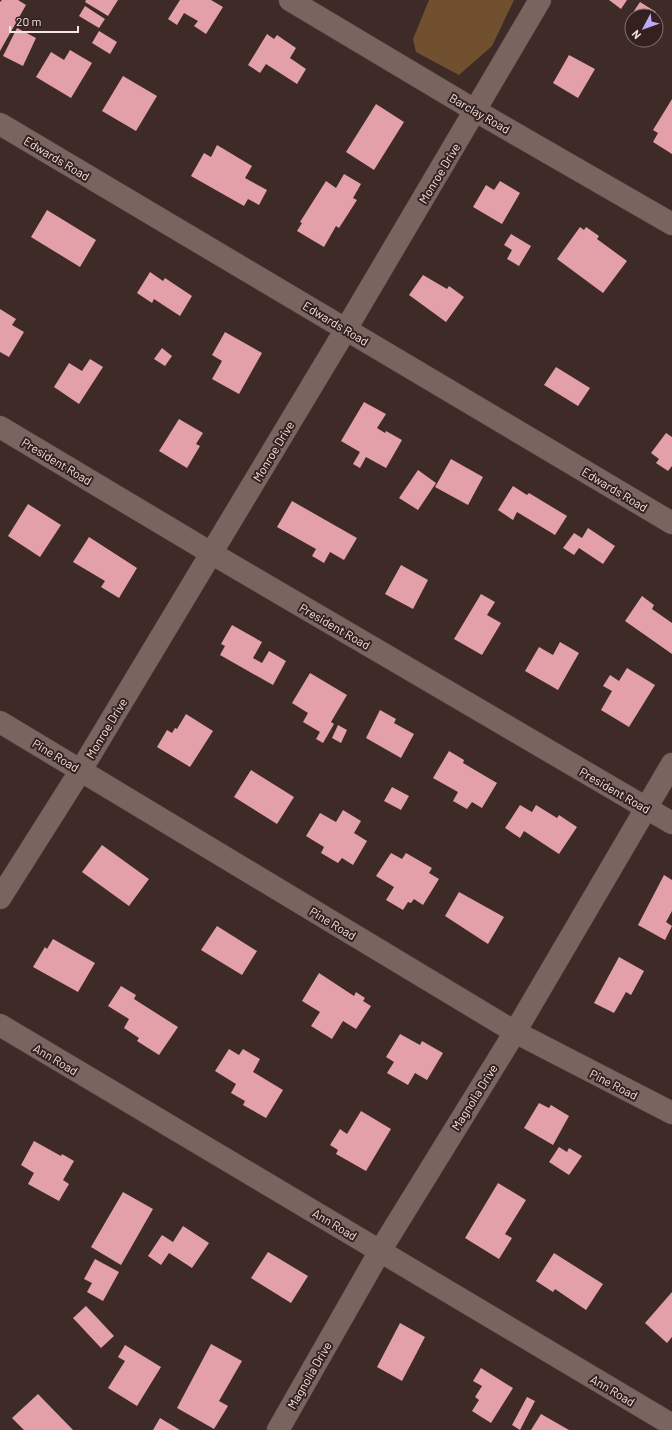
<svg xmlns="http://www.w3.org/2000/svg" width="672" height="1430" font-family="Barlow,sans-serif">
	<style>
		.green { fill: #70502f }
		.building { fill: #e3a0a9 }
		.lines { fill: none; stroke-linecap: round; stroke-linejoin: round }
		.minor-casing { stroke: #5a4a48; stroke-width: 23 }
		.minor { stroke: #7a6460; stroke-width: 22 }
		.labels { text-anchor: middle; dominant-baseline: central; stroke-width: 4; stroke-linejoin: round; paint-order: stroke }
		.street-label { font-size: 12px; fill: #f2e5e3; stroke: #34211f }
	</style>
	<rect width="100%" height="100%" fill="#3e2b28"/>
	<path class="green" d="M429 0H514L492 46 459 75 416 52 413 39Z"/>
	<path class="building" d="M2 0H18L26 5 0 51V2Z
		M86 0H118L108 16 85 2Z
		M180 0H211L223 7 206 34 194 26 198 21 184 13 177 25 168 19Z
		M609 0H627L621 9Z
		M640 2 656 12 653 16H641L634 11Z
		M85 6 105 19 99 28 79 16Z
		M17 28 36 38 23 66 3 56Z
		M99 31 117 42 110 54 92 43Z
		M267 34 274 39 277 35 296 48 290 58 306 69 297 84 266 64 260 73 248 65Z
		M70 50 92 63 71 98 36 77 51 52 64 60Z
		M569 55 595 69 578 98 553 83Z
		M123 76 157 96 136 131 102 111Z
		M672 99V154L653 142 658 133 653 130Z
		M376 104 404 122 374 170 346 152Z
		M217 145 252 166 245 178 267 190 259 205 248 199 244 206 191 176 204 153 211 157Z
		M344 174 361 184 353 198 357 200 339 228 336 226 324 247 297 231 302 223 300 222 326 181 336 188Z
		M500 181 520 193 502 224 473 207 486 185 494 190Z
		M47 210 96 240 80 267 31 237Z
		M580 227 584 230 586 227 599 236 597 239 627 261 603 293 557 259Z
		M511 234 531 246 519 266 507 259 512 250 504 245Z
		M150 272 163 281 165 278 192 296 180 316 154 299 152 303 137 293Z
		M423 275 447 289 449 286 464 297 446 322 409 295Z
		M0 309 16 319 12 325 24 332 9 357 0 352Z
		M225 332 262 353 239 394 212 379 222 361 212 355Z
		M162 348 172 356 165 366 154 359Z
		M90 359 103 367 79 404 54 387 69 363 82 371Z
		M556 367 590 388 578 406 544 385Z
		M364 402 386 414 377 428 385 433 386 431 402 440 386 468 366 457 360 468 353 464 360 452 341 441Z
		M179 419 203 433 196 444 200 446 187 468 159 451Z
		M666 433 672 437V466L668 471 656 463 659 459 651 453Z
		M451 459 483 477 468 505 435 487Z
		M418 470 436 483 418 510 399 498Z
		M513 486 527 495 529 493 567 516 555 535 517 512 513 520 498 510Z
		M292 501 357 538 344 560 330 552 324 563 312 556 316 549 277 527Z
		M28 504 61 525 40 557 8 536Z
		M588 528 615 546 603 564 579 548 574 555 563 548 574 533 582 538Z
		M89 537 137 568 119 598 101 587 105 581 73 562Z
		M401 565 428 580 413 609 385 594Z
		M481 594 495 602 487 615 501 623 482 655 454 639Z
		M642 596 654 605 652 609 672 623V654L625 621Z
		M232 625 262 642 253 658 262 663 269 651 286 661 273 685 220 655 225 646 221 644Z
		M560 642 579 653 558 690 525 671 539 647 553 655Z
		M627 668 655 685 629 727 601 710 612 691 603 686 610 675 619 681Z
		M310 673 347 695 331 722 334 724 323 743 316 739 320 732 303 722 308 713 292 703Z
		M380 710 396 719 394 723 414 734 401 758 366 738Z
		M186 714 213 731 190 767 157 747 167 730 172 733 175 728 177 729Z
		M338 725 347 730 341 743 332 738Z
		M449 751 464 760 463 763 497 783 482 808 472 802 467 809 453 801 458 792 433 778Z
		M251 770 294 797 277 824 234 797Z
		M392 787 409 796 401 810 384 801Z
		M520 805 532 812 536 805 557 818 559 815 577 827 559 854 524 831 520 838 505 828Z
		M343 810 361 821 354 833 367 841 353 865 342 858 338 863 321 853 324 847 306 836 320 813 336 822Z
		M102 845 149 879 129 906 82 872Z
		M391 853 402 859 406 853 432 868 429 873 439 879 423 905 414 899 411 903 408 902 403 910 386 900 394 887 376 876Z
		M664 875 672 880V911L666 922 672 926 665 940 638 925Z
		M459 892 504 917 488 944 445 916Z
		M217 926 257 951 242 975 201 950Z
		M53 939 95 963 78 992 33 967 45 947 47 949Z
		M619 957 644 971 631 995 626 992 614 1013 594 1003Z
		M319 973 354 996 356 992 365 998 363 1001 371 1006 356 1029 343 1021 332 1039 311 1026 320 1012 302 1001Z
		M121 986 136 995 134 999 178 1027 159 1055 137 1041 139 1038 124 1028 129 1019 108 1006Z
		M400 1034 420 1045 422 1041 443 1053 427 1080 415 1073 408 1085 387 1073 394 1062 386 1057Z
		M229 1049 239 1055 243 1049 260 1059 253 1072 283 1090 266 1118 243 1105 245 1101 231 1093 236 1084 215 1071Z
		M539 1103 549 1108 551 1105 569 1116 553 1145 524 1128Z
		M361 1111 391 1129 366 1171 336 1154 338 1150 330 1145 340 1129 347 1134Z
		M34 1141 61 1156 62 1154 74 1161 63 1180 69 1184 59 1201 28 1184 34 1173 21 1165Z
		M559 1147 567 1152 569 1148 582 1156 569 1175 549 1162Z
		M498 1183 526 1200 505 1234 512 1238 499 1259 465 1238Z
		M123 1192 153 1209 121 1265 91 1247Z
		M183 1226 209 1243 192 1268 169 1253 161 1265 148 1256 162 1235 173 1242Z
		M268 1252 308 1276 291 1303 251 1278Z
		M554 1253 603 1284 586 1310 555 1289 553 1292 536 1281Z
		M95 1259 119 1272 103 1301 87 1292 92 1283 84 1279Z
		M672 1292V1337L667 1343 645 1323Z
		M86 1306 114 1336 101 1348 73 1318Z
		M400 1323 425 1337 402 1381 377 1367Z
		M211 1344 242 1361 219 1401 228 1406 214 1429 177 1408Z
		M125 1345 161 1367 137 1406 108 1388 125 1361 118 1357Z
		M481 1368 513 1388 491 1423 472 1411 479 1400 475 1397 482 1386 473 1381Z
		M38 1394 73 1430H24L12 1418Z
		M527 1397 535 1401 520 1430 512 1425Z
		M541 1414 569 1430H531Z
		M160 1418 180 1430H153Z"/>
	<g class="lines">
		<g class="minor-casing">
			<path id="minor" d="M290 0 476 111 672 224
				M0 124 672 523
				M0 427 211 553 672 823
				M0 722 515 1032 672 1113
				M0 898 81 770 346 329 540 0
				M0 1025 669 1423
				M278 1430 380 1251 515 1032 672 764"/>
		</g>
		<use href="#minor" class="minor"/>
	</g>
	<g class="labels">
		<g class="street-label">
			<text transform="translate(480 113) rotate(30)">Barclay Road</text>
			<text transform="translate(57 158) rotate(31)">Edwards Road</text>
			<text transform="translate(439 173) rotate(-59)">Monroe Drive</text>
			<text transform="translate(336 323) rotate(31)">Edwards Road</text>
			<text transform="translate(273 451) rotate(-59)">Monroe Drive</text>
			<text transform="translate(57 461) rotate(31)">President Road</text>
			<text transform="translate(615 489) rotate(31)">Edwards Road</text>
			<text transform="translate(335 626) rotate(30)">President Road</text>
			<text transform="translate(106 728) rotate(-59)">Monroe Drive</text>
			<text transform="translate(56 755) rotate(31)">Pine Road</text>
			<text transform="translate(615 790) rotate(30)">President Road</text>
			<text transform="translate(333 923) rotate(31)">Pine Road</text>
			<text transform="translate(56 1059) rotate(31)">Ann Road</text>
			<text transform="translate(614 1084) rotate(27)">Pine Road</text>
			<text transform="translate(474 1097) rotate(-58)">Magnolia Drive</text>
			<text transform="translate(335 1224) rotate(31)">Ann Road</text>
			<text transform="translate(309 1375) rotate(-60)">Magnolia Drive</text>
			<text transform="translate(613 1390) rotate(31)">Ann Road</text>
		</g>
	</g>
	<g transform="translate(644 28) rotate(229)"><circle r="19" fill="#34211f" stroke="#806f6d"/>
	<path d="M0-3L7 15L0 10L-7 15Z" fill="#bea9f4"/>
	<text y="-6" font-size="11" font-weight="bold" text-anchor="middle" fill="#f2e5e3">N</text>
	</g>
	<path d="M10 26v6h68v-6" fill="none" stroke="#f2e5e3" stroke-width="2"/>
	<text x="16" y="26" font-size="12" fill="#f2e5e3" stroke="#34211f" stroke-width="3" paint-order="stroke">20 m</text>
</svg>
